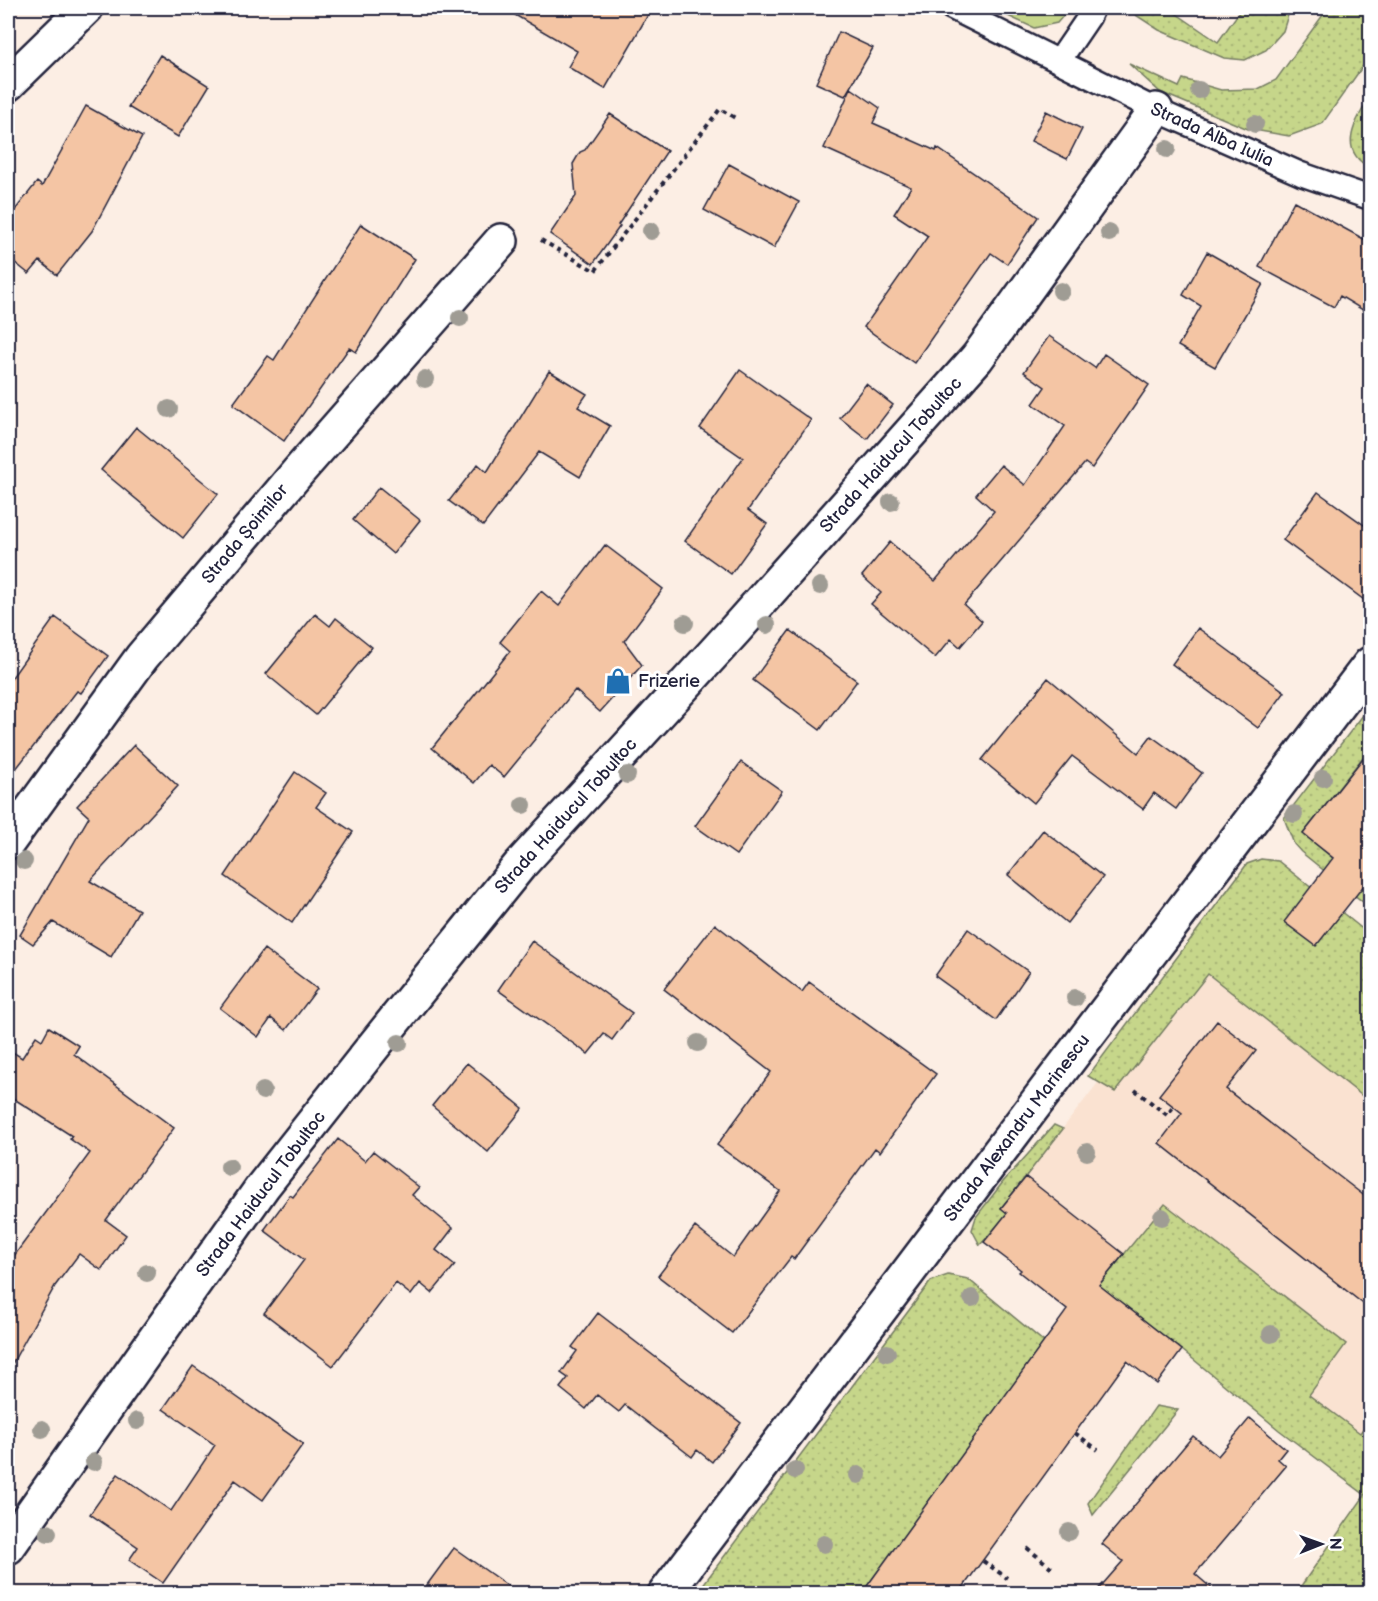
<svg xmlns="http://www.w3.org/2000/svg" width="1378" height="1601" font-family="'Balsamiq Sans',sans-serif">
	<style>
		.built { fill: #fae2d1 }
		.green { fill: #c6d68a; stroke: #747c62; stroke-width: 1.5 }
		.garden { fill: url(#garden-dots); stroke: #747c62; stroke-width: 1.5 }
		.building { fill: #f4c5a4; stroke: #22223b; stroke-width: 1.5 }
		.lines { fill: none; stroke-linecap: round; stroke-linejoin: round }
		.service-casing { stroke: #22223b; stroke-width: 27 }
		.minor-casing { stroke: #22223b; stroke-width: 38 }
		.path { stroke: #22223b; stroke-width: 4; stroke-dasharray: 4.5 4.5; stroke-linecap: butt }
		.service { stroke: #fff; stroke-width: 22 }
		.minor { stroke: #fff; stroke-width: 33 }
		.tree { fill: #9f9c94 }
		.labels { text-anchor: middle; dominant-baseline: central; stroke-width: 6; stroke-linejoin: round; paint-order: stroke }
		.street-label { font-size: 18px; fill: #22223b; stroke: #fff }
		.poi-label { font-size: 18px; fill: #22223b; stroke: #fff; text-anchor: start }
	</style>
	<defs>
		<pattern id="garden-dots" width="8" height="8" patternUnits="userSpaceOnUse" patternTransform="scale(1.5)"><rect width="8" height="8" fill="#c6d68a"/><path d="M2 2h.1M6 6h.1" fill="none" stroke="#aab778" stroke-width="1.8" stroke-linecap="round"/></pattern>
	</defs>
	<rect width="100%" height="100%" fill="#fceee4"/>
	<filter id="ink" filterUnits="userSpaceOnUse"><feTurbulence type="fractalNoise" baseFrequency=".0167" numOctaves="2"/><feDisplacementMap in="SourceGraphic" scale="12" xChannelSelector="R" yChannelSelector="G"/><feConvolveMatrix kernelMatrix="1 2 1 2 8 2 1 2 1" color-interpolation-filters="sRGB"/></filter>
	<g filter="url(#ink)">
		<path class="built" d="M1258 876 1370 956V1593H1294L1365 1495 1279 1430 1182 1350 1001 1208Z"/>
		<path class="green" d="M991 8H1070L1057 23 1034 28Z"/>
		<path class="garden" d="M1127 8H1168L1218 42 1242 8H1287L1288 15 1283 31 1266 50 1245 60 1224 58 1159 30 1128 10Z
			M1328 8H1370V56L1322 124 1289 136 1248 129 1160 92 1129 64 1179 87 1183 79 1221 90 1258 89 1276 80Z
			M1370 96V168C1336 149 1356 122 1370 96Z
			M1370 706V748L1303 834 1365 884 1370 877V903L1363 902 1301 852 1294 844 1284 818Z
			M1261 859 1278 861 1370 935V1102L1208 974 1115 1092 1088 1076 1247 864Z
			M1054 1125 1063 1129 1001 1208 1023 1225 1018 1234 1001 1221 980 1245 972 1230 976 1217 1003 1182Z
			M1165 1204 1346 1344 1309 1395 1360 1433 1370 1419V1590L1368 1593H1296L1365 1495 1279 1430 1182 1350 1099 1285Z
			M948 1275 968 1279 1044 1342 862 1593 696 1594 931 1281Z
			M1156 1406 1178 1410 1093 1515 1088 1503Z"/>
		<path class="building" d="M503 8H652L605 89 568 67 577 51Z
			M839 32 873 48 845 96 816 83Z
			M160 55 209 86 178 137 128 107Z
			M851 88 880 108 873 123 936 151 937 148 1038 217 1007 264 991 253 914 363 864 327 928 236 894 214 911 187 824 148Z
			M86 106 142 137 92 231 57 275 40 261 29 274 8 257V219L37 182 42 186Z
			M1046 111 1082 129 1067 159 1031 141Z
			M610 114 667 151 618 225 620 226 593 264 550 234 576 196 573 164 580 152 585 150Z
			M729 164 799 202 774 248 704 210Z
			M1294 201 1371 243V315L1340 296 1334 307 1259 267Z
			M361 224 415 259 356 352 349 348 284 441 233 404 268 356 274 360Z
			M1207 252 1263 284 1215 367 1178 346 1201 306 1183 295Z
			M1049 336 1095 368 1104 354 1149 385 1092 468 1085 463 964 605 982 621 960 647 951 639 935 658 871 604 881 593 862 576 890 542 935 581 994 511 976 495 1001 465 1025 485 1065 426 1033 404 1045 387 1024 372Z
			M740 370 811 420 748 510 767 524 731 574 685 541 743 458 700 428Z
			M549 371 587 394 578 407 610 426 580 477 539 452 483 526 449 501 478 464 487 472Z
			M866 384 893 405 867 439 840 418Z
			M136 427 218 494 183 538 101 470Z
			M379 487 420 520 393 554 353 520Z
			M1318 492 1371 530V605L1283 540Z
			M605 545 663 589 624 641 642 665 600 712 575 690 504 777 489 765 474 783 432 748 510 651 500 642 541 591 559 606Z
			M315 614 330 626 336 618 372 647 316 715 266 674Z
			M55 617 108 656 81 693 77 691 8 779V683Z
			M1198 628 1285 692 1258 728 1172 664Z
			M790 630 857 681 820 730 753 680Z
			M1048 678 1138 753 1151 736 1202 773 1176 809 1154 793 1143 809 1072 756 1034 803 982 760Z
			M134 745 178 786 90 881 139 910 111 957 53 922 33 944 20 935 89 817 77 806Z
			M1371 748V888L1365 884 1316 946 1284 922 1333 858 1303 834Z
			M741 762 782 791 736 855 695 826Z
			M295 772 326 793 316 807 353 832 292 923 225 876Z
			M1043 830 1103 877 1067 923 1008 875Z
			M715 924 802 992 809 982 936 1074 880 1152 875 1148 794 1259 791 1257 732 1333 658 1276 695 1227 733 1257 780 1191 717 1145 771 1072 664 989Z
			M968 929 1029 972 996 1020 935 976Z
			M532 941 632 1013 612 1040 604 1034 588 1054 498 990Z
			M264 949 317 989 286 1030 271 1018 258 1037 220 1008Z
			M1217 1021 1256 1051 1226 1089 1371 1201V1310L1159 1143 1182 1113 1159 1095Z
			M49 1027 79 1046 74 1054 174 1128 106 1220 126 1235 101 1270 79 1254 55 1286 8 1371V1264L90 1153 70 1139 72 1136 8 1095V1049L22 1058 36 1036 42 1040Z
			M467 1063 523 1108 488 1152 432 1106Z
			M338 1139 365 1161 373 1151 419 1187 412 1195 453 1228 436 1250 455 1265 432 1293 420 1283 411 1295 396 1283 333 1366 264 1313 304 1260 264 1230 290 1195 293 1197Z
			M1026 1177 1124 1254 1099 1285 1182 1350 1157 1384 1127 1361 959 1593H862L1067 1310 1019 1272 1021 1270 984 1242 1007 1213 1001 1208Z
			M598 1313 741 1423 712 1462 697 1450 692 1457 625 1405 619 1412 597 1395 586 1409 560 1388 568 1378 561 1373 577 1351 572 1347Z
			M193 1366 303 1444 263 1500 235 1480 163 1583 129 1560 138 1547 90 1514 118 1474 171 1511 215 1445 163 1409Z
			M1250 1418 1286 1449 1278 1459 1286 1466 1195 1574 1217 1593H1095L1123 1561 1102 1544 1193 1436 1218 1456Z
			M454 1548 518 1593H421Z"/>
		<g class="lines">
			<g class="service-casing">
				<path id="service" d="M952 8 1156 110 1301 174 1370 198
					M1059 61 1089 17 1093 8"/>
			</g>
			<g class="minor-casing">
				<path id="minor" d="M8 84 86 8
					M8 842 142 657 298 472 501 241
					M8 1547 263 1186 373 1047 520 865 735 630 977 358 1156 110
					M665 1594 1052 1082 1370 664"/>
			</g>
			<path class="path" d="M541 240 595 271 720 109 737 119
				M1135 1090 1167 1115 1174 1106
				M1075 1433 1098 1450
				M1027 1548 1052 1568
				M983 1561 1007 1578"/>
			<use href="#service" class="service"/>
			<use href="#minor" class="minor"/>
		</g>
		<g class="tree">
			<circle cx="1199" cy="90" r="9"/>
			<circle cx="1255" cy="124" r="9"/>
			<circle cx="1167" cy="149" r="9"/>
			<circle cx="651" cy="231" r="9"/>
			<circle cx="1109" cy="233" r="9"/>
			<circle cx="1061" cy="291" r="9"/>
			<circle cx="460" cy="318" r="9"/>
			<circle cx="425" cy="379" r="9"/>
			<circle cx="169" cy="409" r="9"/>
			<circle cx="891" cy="502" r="9"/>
			<circle cx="820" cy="586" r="9"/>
			<circle cx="685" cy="623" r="9"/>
			<circle cx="767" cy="625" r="9"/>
			<circle cx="627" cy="775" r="9"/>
			<circle cx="1323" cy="778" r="9"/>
			<circle cx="523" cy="805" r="9"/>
			<circle cx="1294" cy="814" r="9"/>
			<circle cx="24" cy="861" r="9"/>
			<circle cx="1075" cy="998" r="9"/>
			<circle cx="399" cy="1043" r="9"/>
			<circle cx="698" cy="1043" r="9"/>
			<circle cx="263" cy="1091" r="9"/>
			<circle cx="1087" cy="1152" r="9"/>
			<circle cx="229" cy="1167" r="9"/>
			<circle cx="1162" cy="1217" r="9"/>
			<circle cx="147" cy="1273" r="9"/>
			<circle cx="972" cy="1298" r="9"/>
			<circle cx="1271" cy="1334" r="9"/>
			<circle cx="887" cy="1353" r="9"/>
			<circle cx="137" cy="1421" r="9"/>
			<circle cx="42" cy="1429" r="9"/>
			<circle cx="94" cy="1462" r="9"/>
			<circle cx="795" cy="1470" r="9"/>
			<circle cx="858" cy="1475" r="9"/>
			<circle cx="1069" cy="1532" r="9"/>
			<circle cx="48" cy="1533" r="9"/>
			<circle cx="824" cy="1544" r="9"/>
		</g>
	</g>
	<defs>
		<g id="shop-bare" transform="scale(2.07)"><path d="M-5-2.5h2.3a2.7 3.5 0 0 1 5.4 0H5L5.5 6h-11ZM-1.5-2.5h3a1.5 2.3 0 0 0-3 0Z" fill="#1f6fb2" stroke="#fff" stroke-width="2.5" paint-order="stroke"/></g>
	</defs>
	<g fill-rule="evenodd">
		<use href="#shop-bare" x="618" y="681"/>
	</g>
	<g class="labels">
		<g class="street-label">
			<text transform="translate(1212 135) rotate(24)">Strada Alba Iulia</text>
			<text transform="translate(891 455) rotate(-48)">Strada Haiducul Tobultoc</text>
			<text transform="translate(245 534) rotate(-50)">Strada Șoimilor</text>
			<text transform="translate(566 816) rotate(-48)">Strada Haiducul Tobultoc</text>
			<text transform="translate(1017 1128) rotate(-53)">Strada Alexandru Marinescu</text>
			<text transform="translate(261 1194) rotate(-53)">Strada Haiducul Tobultoc</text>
		</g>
		<g class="poi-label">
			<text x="638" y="681">Frizerie</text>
		</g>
	</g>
	<rect width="1378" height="1601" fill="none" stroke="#fff" stroke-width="30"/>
	<rect x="15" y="15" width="1348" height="1571" fill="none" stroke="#22223b" stroke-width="2" filter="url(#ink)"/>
	<g transform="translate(1321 1544) rotate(89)" stroke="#ffffff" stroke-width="4.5" paint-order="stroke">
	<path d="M0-4.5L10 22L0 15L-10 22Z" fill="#22223b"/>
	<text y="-9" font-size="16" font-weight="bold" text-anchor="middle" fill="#22223b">N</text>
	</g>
</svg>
